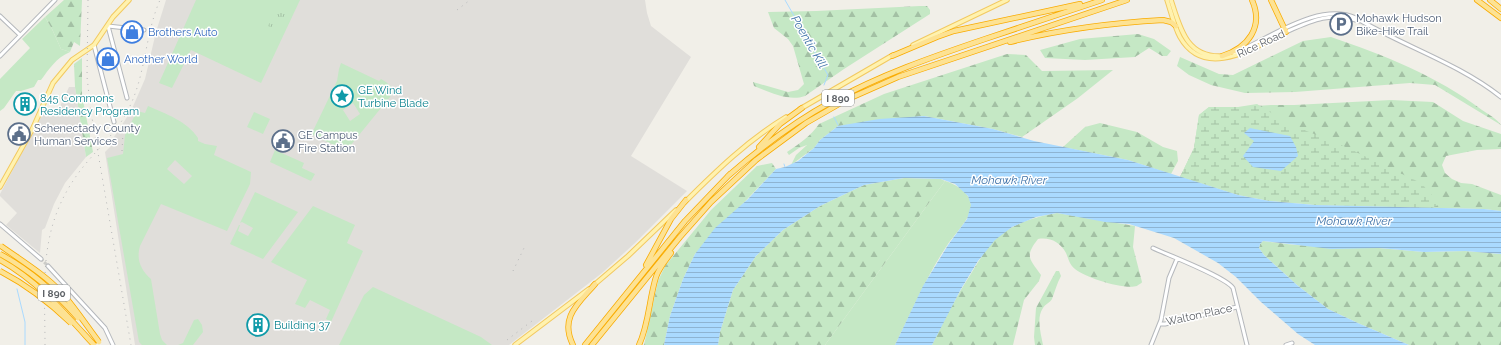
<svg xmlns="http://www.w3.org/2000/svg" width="1501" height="345" font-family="Raleway,sans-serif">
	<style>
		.industrial { fill: #e0deda }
		.grass { fill: #c5e8c5; fill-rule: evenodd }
		.forest { fill: url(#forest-firs) }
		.wetland { fill: url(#wetland-marsh) }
		.park { fill: url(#park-tufts) }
		.water { fill: url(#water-rules) }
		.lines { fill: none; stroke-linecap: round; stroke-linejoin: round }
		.stream { stroke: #aadaff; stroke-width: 1 }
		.minor-tunnel { stroke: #ccccc8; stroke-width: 3; stroke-dasharray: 3 1.5; stroke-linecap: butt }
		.minor-casing { stroke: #b5b8bc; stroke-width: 5 }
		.major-casing { stroke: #f2c960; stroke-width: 5.5 }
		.highway-casing { stroke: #f9ab00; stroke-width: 6 }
		.minor { stroke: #fff; stroke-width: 3 }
		.major { stroke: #fff2af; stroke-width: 3.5 }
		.highway { stroke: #fde293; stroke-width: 4.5 }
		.rail { stroke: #b6b7b8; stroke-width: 1; stroke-dasharray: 1 5; stroke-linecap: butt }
		.highway-bridge-casing { stroke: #f9ab00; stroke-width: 6; stroke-linecap: butt }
		.highway-bridge { stroke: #fde293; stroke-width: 4.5 }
		.labels { text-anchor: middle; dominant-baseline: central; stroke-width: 3; stroke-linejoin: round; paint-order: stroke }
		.shield { fill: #fff; stroke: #8f9295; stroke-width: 1 }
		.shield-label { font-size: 10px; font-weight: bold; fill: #5f6368 }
		.service-label { font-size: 11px; fill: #4e5e75; stroke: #fff; text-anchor: start }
		.shop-label { font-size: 11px; fill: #366cbe; stroke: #fff; text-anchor: start }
		.street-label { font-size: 11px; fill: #5f6368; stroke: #fff }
		.culture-label { font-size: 11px; fill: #0d838f; stroke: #fff; text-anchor: start }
		.water-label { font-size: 12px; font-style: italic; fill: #4174aa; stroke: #fff }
	</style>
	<defs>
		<pattern id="forest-firs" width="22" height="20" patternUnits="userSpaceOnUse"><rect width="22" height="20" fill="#c5e8c5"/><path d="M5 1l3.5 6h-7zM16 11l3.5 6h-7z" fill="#a3c0a4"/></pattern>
		<pattern id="wetland-marsh" width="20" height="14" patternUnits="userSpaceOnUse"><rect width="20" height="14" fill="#c5e8c5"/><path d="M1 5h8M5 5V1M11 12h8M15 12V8" fill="none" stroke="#a3c0a4"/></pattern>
		<pattern id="park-tufts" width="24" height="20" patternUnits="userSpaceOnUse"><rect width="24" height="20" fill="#c5e8c5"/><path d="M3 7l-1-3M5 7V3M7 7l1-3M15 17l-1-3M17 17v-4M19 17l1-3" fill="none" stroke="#a3c0a4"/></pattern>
		<pattern id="water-rules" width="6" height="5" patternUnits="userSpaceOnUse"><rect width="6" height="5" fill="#aadaff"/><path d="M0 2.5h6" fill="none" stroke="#8eb4d2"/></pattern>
	</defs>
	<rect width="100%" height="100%" fill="#f1efe8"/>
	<path class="industrial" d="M166 0H645L647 13 651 26 691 57 631 156 687 191 635 243 602 273 509 345H135L105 152 111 146 110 143 131 111 145 79 156 32Z
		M69 87H75L86 157 65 183 54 204 45 228 42 230 40 253 6 225 17 213 0 196V194L44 111 56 115Z"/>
	<path class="grass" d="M196 0H300L261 83 191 50 172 88 159 83Z
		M45 17 52 29 61 49 70 52C56 58 49 69 41 80H38L34 87 21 91H16L4 108 0 111V79L30 48 22 39Z
		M341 63 379 81 381 79 386 82 394 89V92L346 151 313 135 312 133 337 81 339 69ZM353 103 360 114 350 121 343 110Z
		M148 106C166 114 187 121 198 138V141L205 144 217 146 214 155 251 172 250 184 227 231 161 204 140 246C136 260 141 270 151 279L160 334 162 340 167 345H142L139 342 107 158 123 154 125 135 137 111 145 113ZM175 160 192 176 184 184 167 169Z
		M254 112 270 119 263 134 247 127Z
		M275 150 304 163 302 168 315 174 311 181 270 162Z
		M945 181C955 184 970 192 971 205 972 217 955 234 948 244 927 275 912 311 895 345H825Z
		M255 192 298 212 263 259 230 244 239 225H240L238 231 248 236 253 228 242 222 240 223Z
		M313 206 355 225 347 243 363 251 331 322 326 319 330 310 310 300 305 308 295 304 307 280 271 262Z
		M373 287 481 337 492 345H339L364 295Z
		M198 319 202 325 203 332 193 345H178L183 343 194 320Z"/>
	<path class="forest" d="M64 0H82L80 46 74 42 70 52 61 49 52 29 45 17Z
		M920 6H927L930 10V14L844 69 805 96C789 102 769 92 754 86L753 82 788 92 798 90 804 84 793 46 788 39 774 28 768 12 816 11Z
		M1138 34 1154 39 1171 51 1167 56H1162L1149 48 1135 57 1085 60 1045 58 1040 50 1080 39Z
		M1331 37C1384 55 1437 76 1482 110 1488 114 1497 119 1501 125L1435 85 1410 83 1295 92 1245 93 1211 85 1189 75 1177 66 1180 57 1219 74 1233 75 1303 41Z
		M1007 54 1026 55 1042 71 1113 70 1078 98 1022 137 993 129 924 116 838 126 820 140 814 148 791 165 796 155 807 145 799 148 789 155 787 152C799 144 811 136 819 124L884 94Z
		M82 58V95L93 152 86 157 75 87 74 64Z
		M1391 100 1433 102 1463 121 1501 134V149L1477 150 1446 156 1442 165 1445 173 1452 179 1461 183 1472 184 1501 195V211L1484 209 1315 205 1180 177 1194 148 1199 115 1209 107H1241L1271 105H1294Z
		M1100 123 1137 132 1163 147 1177 151 1178 161 1171 174 1128 160 1063 147 1085 127Z
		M772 163 776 169 695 254 683 279 670 316 664 345H644L658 281 665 266 711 210 757 166Z
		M904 178 941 179 945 181 825 345H718L720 332 733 290 756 256 783 230 820 206 864 185Z
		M1057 213 1135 226 1133 247 1142 282C1142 283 1138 285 1137 286 1124 290 1086 278 1075 269 1069 264 1069 260 1066 253 1060 242 1050 237 1038 239 1024 257 1030 259 1041 275L1039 281 1024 300 1013 345H932C944 320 957 295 972 272 979 261 986 248 995 239 1013 223 1035 217 1057 213Z
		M1263 241 1295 245 1379 248 1424 252 1465 251 1501 254V345H1409L1360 324 1328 309 1297 285 1264 255 1259 248 1260 244Z
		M1056 271H1059L1061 276C1057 283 1055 291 1052 299 1050 303 1045 304 1043 308 1036 318 1041 334 1043 345H1035L1034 337 1036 308Z"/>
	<path class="wetland" d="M1257 104 1291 125 1335 142 1421 183 1440 204 1432 208 1315 205 1269 201 1238 195 1180 177 1194 148 1199 115 1209 107H1238Z"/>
	<path class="park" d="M279 3 293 10 282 33 268 26Z"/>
	<path class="water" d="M924 116 993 129 1034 141 1128 160 1238 195 1269 201 1315 205 1484 209 1501 211V254L1465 251 1424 252 1379 248 1331 249 1263 241 1260 244 1259 248 1264 255 1297 285 1328 309 1360 324 1409 345H1315L1298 334 1261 302 1236 277 1218 263 1174 238 1129 224 1105 222 1057 213 1036 217 1012 227 995 240 978 261 961 289 932 345H895L923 286 948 245 967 219 971 205 968 196 955 184 941 179 904 178 864 185 820 206 783 230 756 256 733 290 720 332 718 345H664L670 316 683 279 695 254 715 228 748 199 776 169 785 167 798 161 814 148 820 140 838 126 879 119Z
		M1250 128 1290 136 1296 147 1298 156 1281 171 1253 167 1243 156 1254 141 1244 133Z"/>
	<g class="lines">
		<path class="stream" d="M785 0 828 75 824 85
			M834 117 838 125
			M784 164 785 167
			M17 289 25 322V345"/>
		<path class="minor-tunnel" d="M41 259 48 266"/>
		<g class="minor-casing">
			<path id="minor" d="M0 16 20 35
				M1286 32C1313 20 1329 12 1359 21
				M94 45 114 122
				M1234 53C1268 40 1318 1 1356 18 1403 46 1458 63 1501 97
				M0 56 55 0
				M127 98 108 26 144 30
				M0 224 41 259
				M1153 248C1168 255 1226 277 1233 288L1247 345
				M48 266 105 328 113 345
				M1160 324H1165L1237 307
				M1151 345 1161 320 1169 278 1177 259
				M1286 345 1292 343"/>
		</g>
		<g class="major-casing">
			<path id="major" d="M1167 0C1171 12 1174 26 1180 37 1205 81 1255 47 1286 32
				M1171 0C1180 27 1186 58 1222 56
				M913 45 1007 0
				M800 109 893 55
				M0 187 32 130 53 83 72 60 94 45 113 17 129 0
				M685 202C716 171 748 140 786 117
				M594 285 628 256 676 210
				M515 345 589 289"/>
		</g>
		<g class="highway-casing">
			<path id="highway" d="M1271 0 1286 32
				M1477 0 1501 18
				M1490 0 1501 9
				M1010 42C1062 29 1110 23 1163 20L1171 22 1176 26
				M892 56 937 37 954 31 1080 4
				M1222 56C1248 48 1264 27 1252 0
				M759 147 780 124 802 108
				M728 176C760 148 794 122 831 102 880 75 932 57 985 39 1024 26 1063 13 1102 0
				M646 265 671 219 686 200
				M573 345C559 317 579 303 595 284
				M585 345 685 221 730 174
				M592 345 680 237 711 202 756 160 806 123 846 100 898 77 1127 0
				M639 345C649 324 649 299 656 277 659 268 665 261 671 253"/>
		</g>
		<use href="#minor" class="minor"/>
		<use href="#major" class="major"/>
		<use href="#highway" class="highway"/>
		<path class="rail" d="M88 0 87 77 91 112 131 345
			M457 10 470 0
			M122 151 123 132 127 122
			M513 271 524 248
			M507 340 532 321
			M45 345C45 282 38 230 77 175 93 152 117 134 129 108 146 74 145 34 160 0"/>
		<g class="highway-bridge-casing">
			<path id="highway-bridge" d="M1 246C22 261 44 274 62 293 75 308 87 326 99 342
				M0 254C30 270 55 292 78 318
				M0 260C38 281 65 313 94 345
				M0 271C27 285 49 302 71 323"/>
		</g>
		<use href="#highway-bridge" class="highway-bridge"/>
	</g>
	<defs>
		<g id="parking-ring" transform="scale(1.15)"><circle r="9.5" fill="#fff" stroke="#5c6f8a" stroke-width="1.5"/><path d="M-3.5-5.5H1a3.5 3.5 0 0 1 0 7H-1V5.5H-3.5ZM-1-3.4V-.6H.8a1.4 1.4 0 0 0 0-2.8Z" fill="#5c6f8a"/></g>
		<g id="shop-ring" transform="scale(1.15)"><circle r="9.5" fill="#fff" stroke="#3f7fe0" stroke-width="1.5"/><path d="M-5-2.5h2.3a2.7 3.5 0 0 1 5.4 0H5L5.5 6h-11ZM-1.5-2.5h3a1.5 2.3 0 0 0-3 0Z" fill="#3f7fe0"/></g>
		<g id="sight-ring" transform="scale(1.15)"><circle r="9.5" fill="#fff" stroke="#0f9aa8" stroke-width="1.5"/><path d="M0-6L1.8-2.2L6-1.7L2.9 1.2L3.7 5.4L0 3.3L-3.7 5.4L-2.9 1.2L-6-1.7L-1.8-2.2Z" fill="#0f9aa8"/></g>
		<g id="building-ring" transform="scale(1.15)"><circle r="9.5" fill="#fff" stroke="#0f9aa8" stroke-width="1.5"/><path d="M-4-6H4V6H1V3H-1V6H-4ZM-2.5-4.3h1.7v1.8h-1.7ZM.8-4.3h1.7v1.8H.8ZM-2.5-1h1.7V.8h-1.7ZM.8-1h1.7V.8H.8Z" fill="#0f9aa8"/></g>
		<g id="civic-ring" transform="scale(1.15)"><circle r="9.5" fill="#fff" stroke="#5c6f8a" stroke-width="1.5"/><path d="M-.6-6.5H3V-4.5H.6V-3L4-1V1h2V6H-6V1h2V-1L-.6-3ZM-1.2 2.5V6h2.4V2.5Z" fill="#5c6f8a"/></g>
	</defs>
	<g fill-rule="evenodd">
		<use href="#parking-ring" x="1341" y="24"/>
		<use href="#shop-ring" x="132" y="32"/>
		<use href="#shop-ring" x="108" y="59"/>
		<use href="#sight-ring" x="342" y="96"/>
		<use href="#building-ring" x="25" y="104"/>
		<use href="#civic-ring" x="19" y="134"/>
		<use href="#civic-ring" x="283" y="141"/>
		<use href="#building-ring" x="258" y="325"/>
	</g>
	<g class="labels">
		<g class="shield">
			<rect x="822" y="90" width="32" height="16" rx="3"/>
			<rect x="38" y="285" width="32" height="16" rx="3"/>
		</g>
		<g class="shield-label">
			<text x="838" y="98">I 890</text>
			<text x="54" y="293">I 890</text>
		</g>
		<g class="service-label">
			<text x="1356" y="18">Mohawk Hudson<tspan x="1356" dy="13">Bike-Hike Trail</tspan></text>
			<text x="34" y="128">Schenectady County<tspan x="34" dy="13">Human Services</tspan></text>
			<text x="298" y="135">GE Campus<tspan x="298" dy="13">Fire Station</tspan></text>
		</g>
		<g class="shop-label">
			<text x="148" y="32">Brothers Auto</text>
			<text x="124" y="59">Another World</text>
		</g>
		<g class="street-label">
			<text transform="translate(1261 44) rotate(-25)">Rice Road</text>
			<text transform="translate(1199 315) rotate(-12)">Walton Place</text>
		</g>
		<g class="culture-label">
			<text x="358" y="90">GE Wind<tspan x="358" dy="13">Turbine Blade</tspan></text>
			<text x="40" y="98">845 Commons<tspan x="40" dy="13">Residency Program</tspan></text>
			<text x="274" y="325">Building 37</text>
		</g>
		<g class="water-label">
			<text transform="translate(809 42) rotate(60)">Poentic Kill</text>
			<text x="1009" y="180">Mohawk River</text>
			<text x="1354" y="221">Mohawk River</text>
		</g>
	</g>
</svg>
